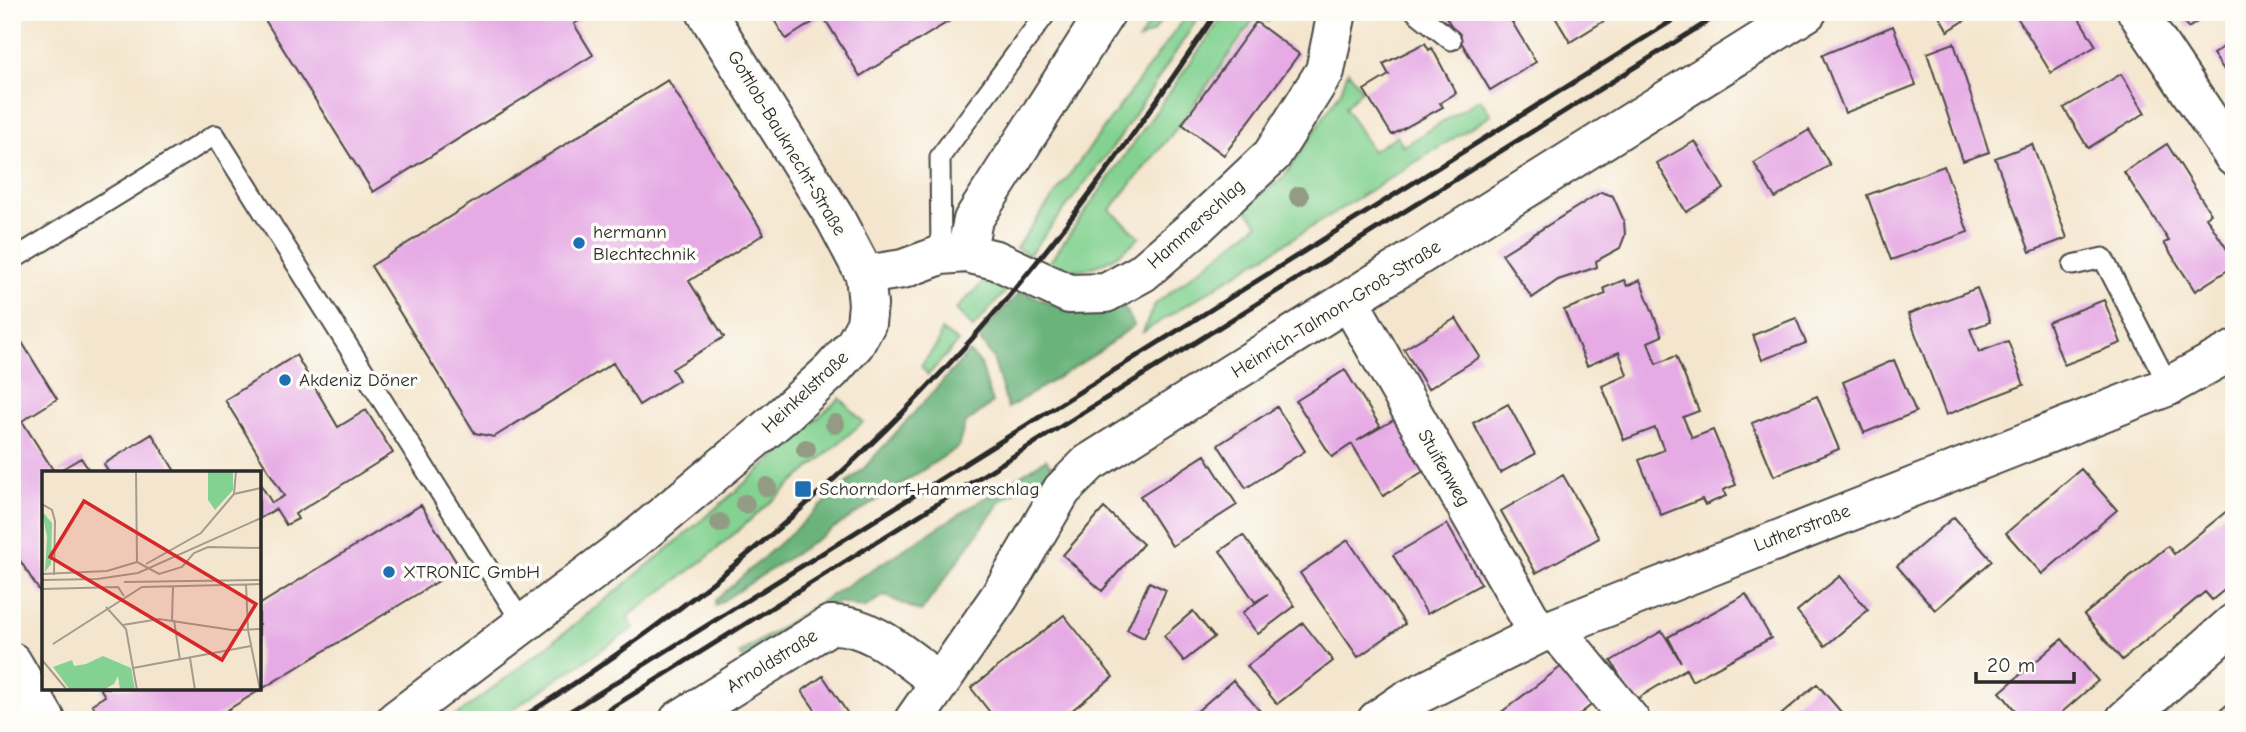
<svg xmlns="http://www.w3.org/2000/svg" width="2246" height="732" font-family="'Comic Neue',sans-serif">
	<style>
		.green { fill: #83d291; stroke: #577e5e; stroke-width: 2 }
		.forest { fill: #6ab47b; stroke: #4a7053; stroke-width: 2 }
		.building { fill: #e6abe5 }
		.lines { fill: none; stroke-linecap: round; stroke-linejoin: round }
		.service-casing { stroke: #494743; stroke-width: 23 }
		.minor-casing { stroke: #494743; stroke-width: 42 }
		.tertiary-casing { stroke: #494743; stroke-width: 42 }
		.service { stroke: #fff; stroke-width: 19 }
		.minor { stroke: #fff; stroke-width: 38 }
		.tertiary { stroke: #fff; stroke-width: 38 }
		.rail { stroke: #2b2b2b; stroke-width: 5 }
		.tree { fill: #949b85 }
		.poi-dot { fill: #1f6fb2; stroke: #fdfcf7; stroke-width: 2.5 }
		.labels { text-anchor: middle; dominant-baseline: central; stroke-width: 7; stroke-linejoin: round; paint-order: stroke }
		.street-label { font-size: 19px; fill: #2b2b2b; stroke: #fdfcf7 }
		.poi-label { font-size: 19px; fill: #2b2b2b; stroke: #fdfcf7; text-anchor: start }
		.inset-road { fill: none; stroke: #a49b8d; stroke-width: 2 }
		.view { fill: #d62828; fill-opacity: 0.15; stroke: #d62828; stroke-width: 3.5 }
		.inset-edge { fill: none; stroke: #2b2b2b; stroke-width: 3.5 }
	</style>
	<rect width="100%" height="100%" fill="#fdfcf7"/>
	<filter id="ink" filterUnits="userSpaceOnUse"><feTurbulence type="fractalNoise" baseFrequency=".0143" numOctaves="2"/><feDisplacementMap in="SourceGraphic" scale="14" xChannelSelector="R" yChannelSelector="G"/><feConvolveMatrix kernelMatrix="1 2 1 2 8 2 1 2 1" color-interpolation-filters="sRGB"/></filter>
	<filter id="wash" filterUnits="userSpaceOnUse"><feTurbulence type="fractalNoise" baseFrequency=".00686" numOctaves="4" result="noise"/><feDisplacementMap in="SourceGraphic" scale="28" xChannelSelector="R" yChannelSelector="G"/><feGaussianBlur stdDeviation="1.57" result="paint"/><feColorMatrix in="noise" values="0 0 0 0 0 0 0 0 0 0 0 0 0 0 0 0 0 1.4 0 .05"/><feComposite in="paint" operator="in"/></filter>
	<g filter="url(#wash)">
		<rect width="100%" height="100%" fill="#f4e6ce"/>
		<path class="green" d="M1156 12H1167L1153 32 1139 40Z
			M1189 12H1202L1118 140 1029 255 1016 248Z
			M1226 12H1275L1268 22 1257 15 1180 124 1110 210 1140 237C1112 262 1084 278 1047 266Z
			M1348 71 1362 90 1345 107 1372 151 1397 136 1403 146 1480 99 1491 115 1143 332 1154 305 1258 224 1244 206 1283 178 1341 91Z
			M1000 278 1011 285 973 328 956 309 987 279Z
			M941 330 958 342 928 375 921 366 938 343Z
			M840 398 863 422 704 560 627 617 634 628 496 720H450C587 619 715 513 840 398Z"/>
		<path class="forest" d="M1021 291 1068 311 1124 307 1134 325 1099 352 1008 408 993 358 978 337Z
			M969 352 981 364 992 403 965 424 958 447 715 606 716 600 865 467Z
			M1046 459 1053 469 1001 501 921 612 884 595 864 608 839 602 743 659 739 654Z"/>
		<g id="blocks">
			<path class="building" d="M260 12H593L574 24 593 55 373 192Z
				M769 12H964L860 76 823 16 786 39Z
				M1443 12H1506L1536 62 1490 90Z
				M1552 12H1609L1612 16 1570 42Z
				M1937 12H1978L1948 31Z
				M2014 12H2075L2096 46 2051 73Z
				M2178 12H2212L2188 28Z
				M1256 22 1299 54 1224 155 1182 124Z
				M1893 26 1916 85 1845 113 1822 55Z
				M2234 40V84L2213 54Z
				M1425 43 1429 50 1432 48 1456 93 1440 103 1443 107 1392 135 1364 90 1389 75 1383 64Z
				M1954 43 1989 152 1963 161 1927 53Z
				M2121 74 2145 113 2088 148 2064 108Z
				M668 80 764 234 689 281 724 337 672 369 679 380 639 405 613 363 494 437 475 433 371 266Z
				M1809 130 1830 165 1775 198 1754 163Z
				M1695 141 1724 189 1686 212 1657 163Z
				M2032 144 2067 238 2030 252 1995 158Z
				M2167 144 2211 214 2206 217 2234 260V266L2195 291 2164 243 2169 241 2124 172Z
				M1944 166 1968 232 1891 260 1867 195Z
				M1601 192 1613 196 1624 221 1625 235 1620 248 1596 261 1597 267 1558 280 1532 298 1502 254Z
				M1624 280 1627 286 1640 280 1662 336 1648 342 1656 364 1676 356 1699 411 1683 417 1692 438 1713 430 1736 485 1723 490 1726 496 1705 505 1702 499 1661 515 1639 460 1664 450 1655 428 1624 440 1602 386 1627 375 1619 352 1587 366 1564 310 1606 294 1604 288Z
				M1977 288 1990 322 1970 329 1979 352 2008 341 2024 385 1946 415 1908 314Z
				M2104 300 2121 343 2064 365 2048 322Z
				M1456 318 1480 357 1428 389 1404 349Z
				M1796 318 1806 343 1762 360 1753 335Z
				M12 326 57 399 22 421 55 473H44V598L12 548Z
				M296 355 338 427 366 410 393 453 295 514 298 519 286 525 276 509 259 519V482L272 503 284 496 225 400Z
				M1894 360 1916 412 1864 433 1843 382Z
				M1345 370 1380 426 1357 441 1397 418 1427 469 1383 496 1352 444 1332 457 1296 401Z
				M1817 396 1839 449 1774 476 1752 423Z
				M1508 404 1535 454 1500 473 1473 423Z
				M1277 407 1305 451 1246 488 1218 445Z
				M152 434 176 473H109L104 464Z
				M1205 455 1237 505 1172 546 1140 496Z
				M81 458 89 470 55 473Z
				M2081 469 2117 510 2042 574 2006 533Z
				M1563 475 1599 538 1536 573 1501 511Z
				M421 505 460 568 211 720H102L92 704 105 696 100 688H259V605Z
				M2234 505V582L2212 600 2205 592 2122 660 2084 615 2168 546 2174 554Z
				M1104 508 1143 544 1102 591 1063 555Z
				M1954 517 1992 561 1935 610 1897 566Z
				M1447 524 1481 584 1427 614 1393 555Z
				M1243 535 1295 606 1258 634 1242 613 1268 594 1255 602 1220 551Z
				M1348 540 1405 624 1358 657 1300 573Z
				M1840 576 1868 610 1825 646 1797 611Z
				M1149 582 1166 590 1144 638 1127 630Z
				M1746 594 1771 638 1692 681 1686 669 1635 700 1611 661 1662 631 1681 662 1668 637Z
				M1193 611 1214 637 1184 661 1164 636Z
				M1064 615 1113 677 1060 720H996L971 688Z
				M1303 623 1333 661 1277 704 1247 666Z
				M2062 639 2098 681 2053 720H2023L2000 692Z
				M1562 666 1594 703 1572 720H1491Z
				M823 676 852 720H822L802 691Z
				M1233 680 1260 711 1249 720H1187Z
				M1817 684 1848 720H1775Z
				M2234 699V720H2222L2216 714Z"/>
		</g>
	</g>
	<g filter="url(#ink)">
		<use href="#blocks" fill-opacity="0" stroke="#494743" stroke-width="2"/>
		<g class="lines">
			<g class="service-casing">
				<path id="service" d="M1416 12 1451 40
					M941 255 940 157 1047 12
					M12 260 215 135 523 624
					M2073 265 2103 258 2169 386"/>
			</g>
			<g class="minor-casing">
				<path id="minor" d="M2137 12 2234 157
					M966 253 973 220 1106 12
					M865 275 903 269 941 255 966 253 996 260 1069 294 1106 293 1142 273 1199 224 1272 155 1325 71 1337 12
					M1349 301 1539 634
					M1555 629 1630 720
					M679 720 830 625C871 623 906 658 939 681
					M914 720 1000 596 1062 490 1089 463 1807 12
					M1377 720 1403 702 1539 634 2169 386 2234 350
					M2125 720 2234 623"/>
			</g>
			<g class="tertiary-casing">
				<path id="tertiary" d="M12 662 46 720
					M396 720 634 540 780 418 831 371 855 344 866 324 868 304 865 275 835 218 706 12"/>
			</g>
			<use href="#service" class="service"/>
			<use href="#minor" class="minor"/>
			<use href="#tertiary" class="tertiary"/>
			<path class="rail" d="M518 720C708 601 886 448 1027 274 1095 191 1157 102 1217 12
				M556 720 1686 12
				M592 720 1723 12"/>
		</g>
		<g class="tree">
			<circle cx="1299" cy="196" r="10"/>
			<circle cx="835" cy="424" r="10"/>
			<circle cx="806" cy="449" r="10"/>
			<circle cx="767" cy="487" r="10"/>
			<circle cx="745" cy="504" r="10"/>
			<circle cx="720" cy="523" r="10"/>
		</g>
	</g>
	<g class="poi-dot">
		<circle cx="579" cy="243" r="7"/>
		<circle cx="285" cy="380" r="7"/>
		<rect x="794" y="480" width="18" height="18" rx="3.5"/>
		<circle cx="389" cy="572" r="7"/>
	</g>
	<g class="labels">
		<g class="street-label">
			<text transform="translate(787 143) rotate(59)">Gottlob-Bauknecht-Straße</text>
			<text transform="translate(1196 224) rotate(-42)">Hammerschlag</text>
			<text transform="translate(1336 309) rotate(-32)">Heinrich-Talmon-Groß-Straße</text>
			<text transform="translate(805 392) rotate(-43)">Heinkelstraße</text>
			<text transform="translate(1444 468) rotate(60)">Stuifenweg</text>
			<text transform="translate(1802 528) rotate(-21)">Lutherstraße</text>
			<text transform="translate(772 661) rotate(-32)">Arnoldstraße</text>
		</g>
		<g class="poi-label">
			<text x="593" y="232">hermann<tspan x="593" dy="22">Blechtechnik</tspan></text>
			<text x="299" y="380">Akdeniz Döner</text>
			<text x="819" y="489">Schorndorf-Hammerschlag</text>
			<text x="403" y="572">XTRONIC GmbH</text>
		</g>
	</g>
	<g transform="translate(42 471)">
		<rect width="219" height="219" fill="#f4e6ce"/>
		<path d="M166 0H191V19L173 39 166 29ZM0 40 10 52 9 93 3 101 5 66ZM61 185 89 197 93 219H78L76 205 72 213 61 219H28L11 196 30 189 32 195 44 193Z" fill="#83d291"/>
		<path class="inset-road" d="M94 0 95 91M192 23 194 0M0 33 10 39 13 50 12 104M95 91 117 103 140 96 152 82 166 76 219 77M104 93 159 62 192 23 219 17M0 96V121M0 103 65 100 95 91M0 109 55 108 96 102 219 47M82 111 219 109M204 113 206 159 218 219M0 118 76 116 82 125M64 136 84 158 95 219M130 149 131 115M132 149 138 189M81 154 117 148 190 159 219 158M11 173 100 116 219 113M148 187 153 219M1 190 25 219M91 197 209 175"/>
		<path class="view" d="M42 30 214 133 180 189 8 86Z"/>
		<rect width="219" height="219" class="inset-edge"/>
	</g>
	<rect width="2246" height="732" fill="none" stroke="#fdfcf7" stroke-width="42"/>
	<path d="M1976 672v10h98v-10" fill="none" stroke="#2b2b2b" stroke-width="3.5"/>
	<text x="1987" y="672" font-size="21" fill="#2b2b2b" stroke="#fdfcf7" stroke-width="5" paint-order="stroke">20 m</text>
</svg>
